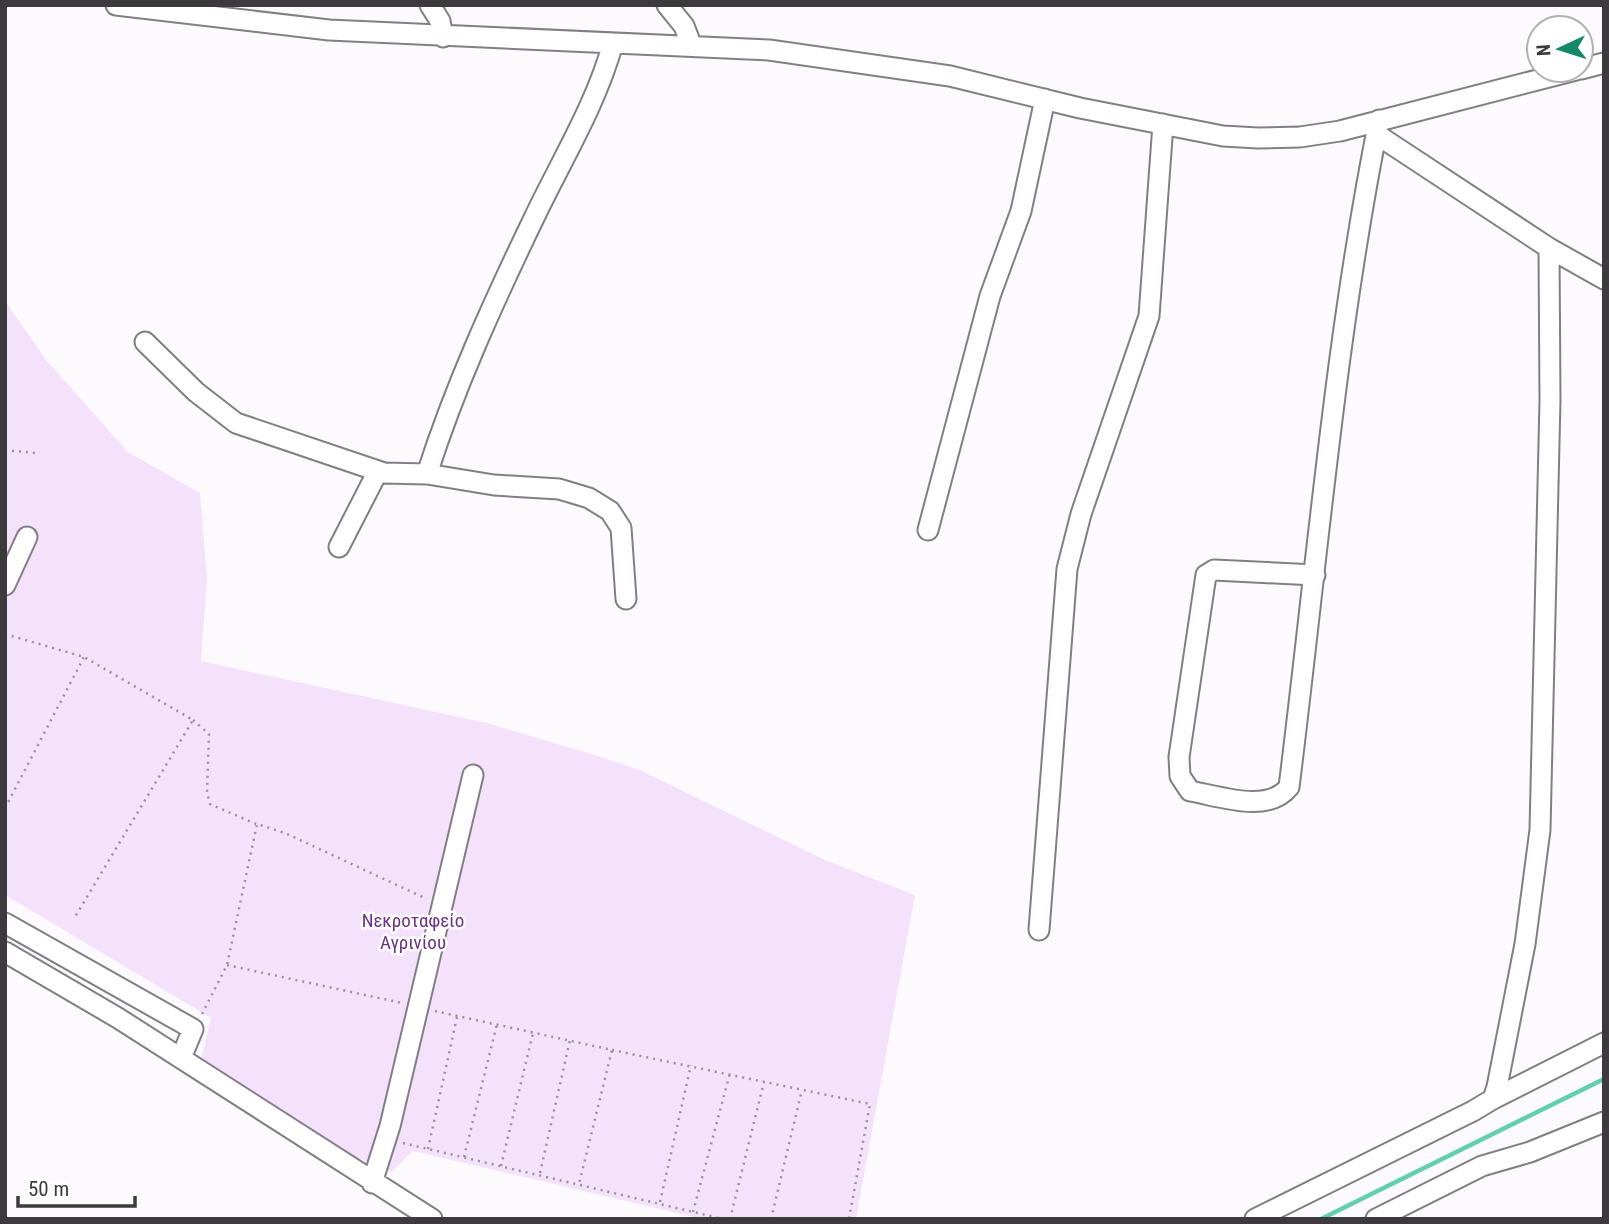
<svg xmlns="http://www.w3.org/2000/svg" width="1609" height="1224" font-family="'Roboto Condensed',sans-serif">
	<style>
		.green { fill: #f4e2fd }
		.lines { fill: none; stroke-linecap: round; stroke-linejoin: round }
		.stream { stroke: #61d0ab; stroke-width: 4.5 }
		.minor-casing { stroke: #837e86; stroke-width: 23 }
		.path { stroke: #969397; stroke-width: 2.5; stroke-dasharray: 2 5; stroke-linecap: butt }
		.minor { stroke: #fff; stroke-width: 19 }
		.labels { text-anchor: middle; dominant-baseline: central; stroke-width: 5; stroke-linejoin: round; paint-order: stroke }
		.park-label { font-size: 19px; fill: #6d3087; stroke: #fff }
	</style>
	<rect width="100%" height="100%" fill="#fdfafe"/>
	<path class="green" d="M5 301 47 361 128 452 200 493 207 579 201 661 487 723 598 756 640 770 825 860 915 895 856 1219H702L413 1151 391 1172C323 1146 262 1101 201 1060L211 1018 5 895Z"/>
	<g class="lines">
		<path class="stream" d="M1321 1219 1604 1079"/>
		<g class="minor-casing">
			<path id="minor" d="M116 5 329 30 769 50 950 76 1080 108 1223 136 1258 138 1300 137 1340 131 1576 70
				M430 5 440 21 443 37
				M667 5 684 26 691 44
				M1581 69 1604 63
				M1376 134 1549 248 1604 279
				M145 342 196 392 236 423 384 473 427 474 494 485 559 489 589 498 610 511 621 528 626 599
				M427 474C455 386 494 301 534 218 561 161 596 105 613 43
				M928 530 990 296 1021 211 1045 99
				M339 547 378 471
				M1315 575 1214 570 1206 575 1179 757 1180 776 1190 791C1219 796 1268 814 1289 787 1317 564 1335 339 1379 120
				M5 585 27 537
				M5 923 193 1029 181 1058
				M1039 930 1067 569 1081 514 1149 316 1163 124
				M5 952 118 1018 432 1219
				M1493 1099 1604 1043
				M372 1183 390 1126 473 775
				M1255 1219 1473 1111 1493 1099 1497 1087 1525 944 1540 830 1550 400 1549 248
				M1376 1219 1482 1166 1530 1152 1604 1122"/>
		</g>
		<path class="path" d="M5 450 35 453
			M5 634 84 657 193 720 75 917
			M193 720 209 734 207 792 210 804 256 824
			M5 808 84 657
			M227 965 402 1003
			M435 1011 612 1050 579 1184
			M202 1014 227 965 257 824 285 833 427 899
			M612 1050 870 1104 849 1219
			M403 1143 723 1219
			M428 1149 457 1017
			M464 1157 497 1024
			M501 1166 533 1033
			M540 1173 570 1040
			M660 1202 691 1065
			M693 1212 730 1073
			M730 1219 764 1082
			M771 1219 802 1090"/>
		<use href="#minor" class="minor"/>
	</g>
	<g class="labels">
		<g class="park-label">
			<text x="413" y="920">Νεκροταφείο<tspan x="413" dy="22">Αγρινίου</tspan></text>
		</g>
	</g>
	<rect width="1609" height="1224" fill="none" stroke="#3d3a3e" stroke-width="14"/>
	<g transform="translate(1560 49) rotate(266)"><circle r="33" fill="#ffffff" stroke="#b1b0b2" stroke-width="2"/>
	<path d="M0-5L12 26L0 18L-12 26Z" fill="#13896a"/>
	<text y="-10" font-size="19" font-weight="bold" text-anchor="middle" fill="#3d3a3e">N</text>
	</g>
	<path d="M18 1196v10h117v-10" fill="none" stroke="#3d3a3e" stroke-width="3.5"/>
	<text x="28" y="1196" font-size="21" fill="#3d3a3e" stroke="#ffffff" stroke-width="5" paint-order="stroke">50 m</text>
</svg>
